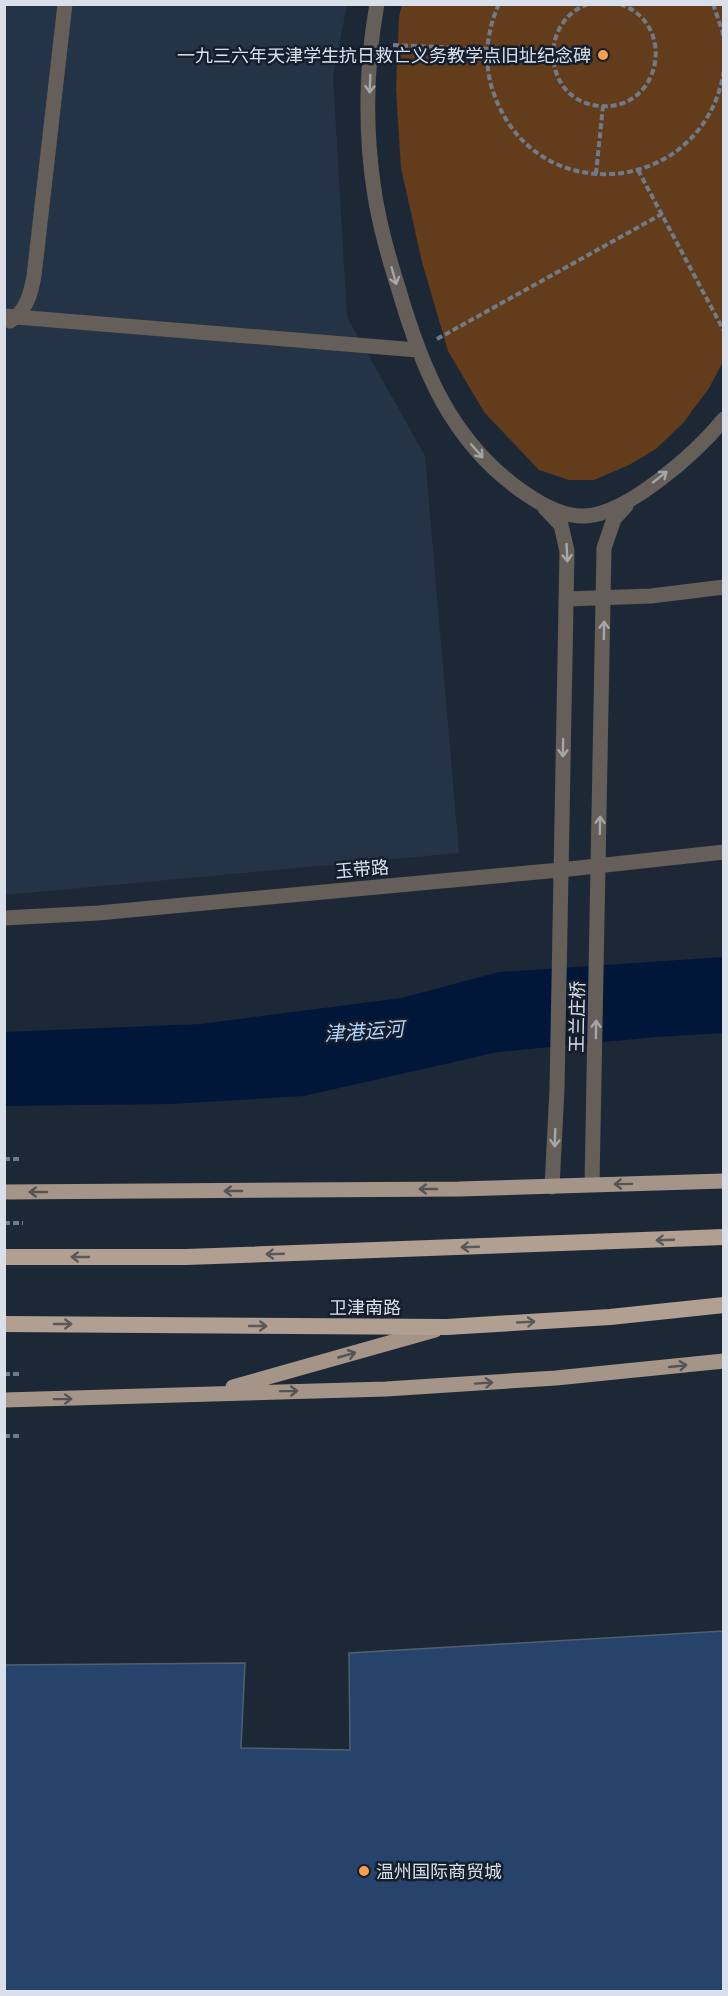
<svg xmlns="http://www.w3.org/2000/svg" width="728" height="1996" font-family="Mulish,'Noto Sans SC',sans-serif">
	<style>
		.built { fill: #243345 }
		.green { fill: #623c1b }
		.water { fill: #00173a }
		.building { fill: #26436b; stroke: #535f70; stroke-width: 1.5 }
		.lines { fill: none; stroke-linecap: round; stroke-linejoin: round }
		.path { stroke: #717b87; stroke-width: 4; stroke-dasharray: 6 3; stroke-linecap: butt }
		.minor { stroke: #665e58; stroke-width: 15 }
		.primary { stroke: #a59588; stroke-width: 15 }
		.trunk { stroke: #b1a092; stroke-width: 16 }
		.oneway { stroke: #a5a6a8 }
		.oneway2 { stroke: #555455 }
		.oneway3 { stroke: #5b585a }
		.poi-dot { fill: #f99f4d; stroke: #141e2c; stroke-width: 2 }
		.labels { text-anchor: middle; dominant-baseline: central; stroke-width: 5; stroke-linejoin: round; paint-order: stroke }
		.poi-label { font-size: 18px; fill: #d9e0ea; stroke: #141e2c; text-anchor: end }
		.street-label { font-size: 18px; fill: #d9e0ea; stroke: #141e2c }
		.water-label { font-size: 20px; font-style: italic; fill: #b5d2fa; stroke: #141e2c }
	</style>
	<rect width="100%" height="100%" fill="#1d2836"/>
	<path class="built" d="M5 5H347L333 76 347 317 425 456 459 853 5 895Z"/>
	<path class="green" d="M402 4 723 5V362L709 388 684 422 656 449 629 465 594 480H569L539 470 484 412 448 351 422 262 401 168 396 89 399 17Z"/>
	<path class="water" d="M723 957V1033L657 1037 498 1052 304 1096 173 1104 5 1106 4 1032 201 1024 401 998 499 972Z"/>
	<path class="building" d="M724 1631V1992H4V1665L245 1663 241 1748 350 1750 349 1653Z"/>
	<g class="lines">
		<path class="path" d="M499 4C486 32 483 65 494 94 536 213 705 195 724 70
			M588 4C536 23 544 102 600 106 661 111 678 24 620 4
			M713 4 722 30 724 41
			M393 45 488 49
			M638 170 724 331
			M596 174 603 106
			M437 339 662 214
			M4 1159H21
			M4 1223H23
			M4 1374H21
			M4 1436H21"/>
		<path class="minor" d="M377 4C366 64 365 130 374 190 379 223 388 256 398 287 422 370 452 444 526 494 542 505 565 517 585 516 628 514 697 452 724 419
			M4 316 417 350
			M10 321C26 312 31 293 34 276L65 4
			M545 508 561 525 567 551 557 1089 552 1187
			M566 599 651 596 724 587
			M4 918 98 913 560 870 724 852
			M592 1184 604 548 614 519 626 506"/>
		<path class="primary" d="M4 1192 459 1189 724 1181
			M233 1387 435 1330
			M4 1400 386 1389 556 1378 724 1361"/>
		<path class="trunk" d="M4 1257H186L724 1237
			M4 1324 447 1327 610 1317 724 1305"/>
	</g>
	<defs><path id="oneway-shaft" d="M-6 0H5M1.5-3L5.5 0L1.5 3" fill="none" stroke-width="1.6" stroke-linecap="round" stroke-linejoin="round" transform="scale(1.5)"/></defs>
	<g class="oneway">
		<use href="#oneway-shaft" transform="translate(370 84) rotate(92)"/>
		<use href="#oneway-shaft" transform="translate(394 276) rotate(74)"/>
		<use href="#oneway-shaft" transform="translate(477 451) rotate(49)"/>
		<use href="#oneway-shaft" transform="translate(660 477) rotate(-38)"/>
		<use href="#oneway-shaft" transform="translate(567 553) rotate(87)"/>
		<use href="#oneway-shaft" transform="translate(604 630) rotate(-89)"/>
		<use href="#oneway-shaft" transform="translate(563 748) rotate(91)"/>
		<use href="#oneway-shaft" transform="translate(600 825) rotate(-89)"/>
		<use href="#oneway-shaft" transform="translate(596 1029) rotate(-89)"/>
		<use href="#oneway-shaft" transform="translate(555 1138) rotate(92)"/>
	</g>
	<g class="oneway2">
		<use href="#oneway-shaft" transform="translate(623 1184) rotate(179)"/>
		<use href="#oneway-shaft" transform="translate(428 1189) rotate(180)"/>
		<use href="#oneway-shaft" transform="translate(233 1191) rotate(180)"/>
		<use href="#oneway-shaft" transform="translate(38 1192) rotate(180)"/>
		<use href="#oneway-shaft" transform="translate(347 1355) rotate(-16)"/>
		<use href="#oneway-shaft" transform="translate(678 1366) rotate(-6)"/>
		<use href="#oneway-shaft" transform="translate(484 1383) rotate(-4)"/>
		<use href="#oneway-shaft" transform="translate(289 1391) rotate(-1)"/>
		<use href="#oneway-shaft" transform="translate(63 1399) rotate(-1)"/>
	</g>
	<g class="oneway3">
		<use href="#oneway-shaft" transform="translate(665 1240) rotate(178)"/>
		<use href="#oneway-shaft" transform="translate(470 1247) rotate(178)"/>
		<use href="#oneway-shaft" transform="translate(275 1254) rotate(178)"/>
		<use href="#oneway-shaft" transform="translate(80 1257) rotate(180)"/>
		<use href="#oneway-shaft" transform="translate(526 1322) rotate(-3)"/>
		<use href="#oneway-shaft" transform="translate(63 1324)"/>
		<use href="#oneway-shaft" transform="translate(258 1326)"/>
	</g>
	<g class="poi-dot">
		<circle cx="603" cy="55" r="6"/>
		<circle cx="364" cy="1871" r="6"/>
	</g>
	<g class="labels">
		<g class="poi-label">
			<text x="591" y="55">一九三六年天津学生抗日救亡义务教学点旧址纪念碑</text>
			<text x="376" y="1871" text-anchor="start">温州国际商贸城</text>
		</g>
		<g class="street-label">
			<text transform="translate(362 869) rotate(-5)">玉带路</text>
			<text transform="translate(577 1017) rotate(-89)">王兰庄桥</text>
			<text x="365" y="1307">卫津南路</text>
		</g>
		<g class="water-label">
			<text transform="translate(364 1031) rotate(-4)">津港运河</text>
		</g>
	</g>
	<rect width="728" height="1996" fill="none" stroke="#d9e0ea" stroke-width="12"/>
</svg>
